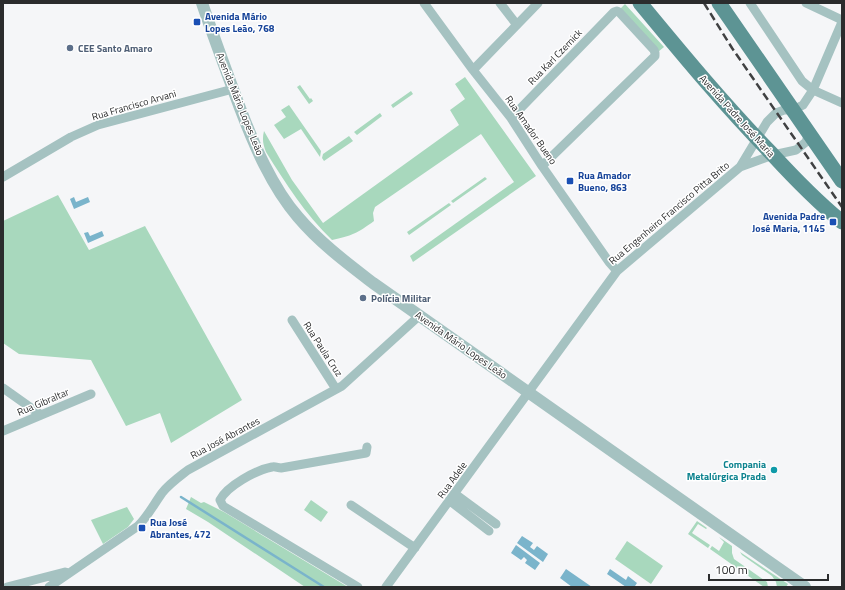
<svg xmlns="http://www.w3.org/2000/svg" width="845" height="590" font-family="'Titillium Web',sans-serif">
	<style>
		.green { fill: #a8d8bd }
		.water { fill: #7ab4cb }
		.lines { fill: none; stroke-linecap: round; stroke-linejoin: round }
		.stream { stroke: #7ab4cb; stroke-width: 2.5 }
		.minor { stroke: #a5c2c1; stroke-width: 9 }
		.tertiary { stroke: #a5c2c1; stroke-width: 12 }
		.primary { stroke: #5d9494; stroke-width: 15 }
		.rail { stroke: #404142; stroke-width: 2.5; stroke-dasharray: 8 4; stroke-linecap: butt }
		.transit-dot { fill: #1a4fb4; stroke: #fff; stroke-width: 1.5 }
		.service-dot { fill: #5c6f8a; stroke: #fff; stroke-width: 1.5 }
		.culture-dot { fill: #0f9aa8; stroke: #fff; stroke-width: 1.5 }
		.labels { text-anchor: middle; dominant-baseline: central; stroke-width: 3; stroke-linejoin: round; paint-order: stroke }
		.transit-label { font-size: 10px; font-weight: bold; fill: #164399; stroke: #fff; text-anchor: start }
		.service-label { font-size: 10px; font-weight: bold; fill: #4e5e75; stroke: #fff; text-anchor: start }
		.street-label { font-size: 10px; fill: #2b2c2d; stroke: #fff }
		.culture-label { font-size: 10px; font-weight: bold; fill: #0d838f; stroke: #fff; text-anchor: end }
	</style>
	<rect width="100%" height="100%" fill="#f5f6f8"/>
	<path class="green" d="M625 4 664 47 658 52 619 10Z
		M465 77 536 176 413 262 410 256 514 182 481 134 375 207 373 213 374 221C358 233 351 236 332 240 305 214 286 184 266 152 263 144 262 139 264 131L292 180 323 223 459 125 450 110 465 99 455 84Z
		M300 85 310 99 311 98 313 101 309 104 297 87Z
		M411 91 413 94 393 108 391 105Z
		M289 105 321 151 320 157 301 129 284 139 274 125 286 117 281 110Z
		M380 113 382 116 357 135 354 132Z
		M349 136 353 141 324 161 322 158 323 154Z
		M485 177 487 179 453 203 451 201Z
		M58 195 89 250 145 226 242 400 171 443 160 413 126 426 91 360 19 354 3 343V221Z
		M449 203 451 205 409 235 407 232Z
		M191 497 201 503 204 502 224 512 348 587H305L208 522 186 509Z
		M311 500 328 512 321 522 304 510Z
		M127 507 134 519 128 527 103 544 91 520Z
		M697 521 707 528 706 529 698 524 692 533 710 545 708 548 688 534Z
		M719 537 732 546V553L734 559 767 582 768 587H764L710 549 712 546 719 551 724 542Z
		M627 541 663 566 651 584 615 559Z
		M740 552 788 584 786 587H777L776 582 772 576 742 555Z"/>
	<path class="water" d="M74 197 76 202 88 197 90 202 74 209 70 199Z
		M102 231 104 236 88 243 84 233 88 232 90 236Z
		M522 536 533 543 530 547 534 550 537 546 548 554 543 562 517 543Z
		M516 545 540 563 535 570 525 563 527 560 524 557 521 560 511 553Z
		M566 569 592 587H572L560 578Z
		M610 569 626 580 628 576 637 583 635 586 636 587H626L607 574Z"/>
	<g class="lines">
		<path class="stream" d="M181 497 324 587"/>
		<path class="minor" d="M424 3 473 70 511 118 542 166 609 262 617 271
			M500 3 517 25
			M750 3 802 81 813 90 842 103
			M806 3 842 20
			M473 70 538 3
			M511 118 614 12 617 11 619 12 654 50 655 53V56L542 166
			M740 167 773 155 796 150 806 142 809 133
			M3 177 71 137 98 125 233 89
			M292 320 336 389
			M3 388 41 415
			M3 431 91 394
			M455 494 496 524
			M450 501 489 531
			M351 505 415 548
			M7 587 65 572
			M49 587 138 526C148 516 154 504 162 493 169 484 179 477 188 470L342 386 419 316
			M358 587 223 506 220 500C227 486 256 470 272 467 275 466 278 468 281 468L366 453 367 447
			M386 587 617 271 740 167 767 122 776 113 784 110H793L803 105 813 90 842 22"/>
		<path class="tertiary" d="M202 3C214 38 227 73 240 108 254 145 272 187 298 217 320 243 347 263 373 283L805 587"/>
		<path class="primary" d="M640 3C683 55 725 106 772 154 795 179 815 200 842 222
			M719 3 842 181"/>
		<path class="rail" d="M704 3 732 48 842 207"/>
	</g>
	<g class="transit-dot">
		<rect x="193" y="18" width="8" height="8" rx="2"/>
		<rect x="566" y="177" width="8" height="8" rx="2"/>
		<rect x="829" y="218" width="8" height="8" rx="2"/>
		<rect x="138" y="524" width="8" height="8" rx="2"/>
	</g>
	<g class="service-dot">
		<circle cx="70" cy="48" r="4"/>
		<circle cx="363" cy="298" r="4"/>
	</g>
	<circle class="culture-dot" cx="774" cy="470" r="4"/>
	<g class="labels">
		<g class="transit-label">
			<text x="205" y="16">Avenida Mário<tspan x="205" dy="12">Lopes Leão, 768</tspan></text>
			<text x="578" y="175">Rua Amador<tspan x="578" dy="12">Bueno, 863</tspan></text>
			<text x="825" y="216" text-anchor="end">Avenida Padre<tspan x="825" dy="12">José Maria, 1145</tspan></text>
			<text x="150" y="522">Rua José<tspan x="150" dy="12">Abrantes, 472</tspan></text>
		</g>
		<g class="service-label">
			<text x="78" y="48">CEE Santo Amaro</text>
			<text x="371" y="298">Polícia Militar</text>
		</g>
		<g class="street-label">
			<text transform="translate(555 57) rotate(-46)">Rua Karl Czernick</text>
			<text transform="translate(240 104) rotate(68)">Avenida Mário Lopes Leão</text>
			<text transform="translate(134 105) rotate(-16)">Rua Francisco Arvani</text>
			<text transform="translate(737 116) rotate(48)">Avenida Padre José Maria</text>
			<text transform="translate(531 130) rotate(55)">Rua Amador Bueno</text>
			<text transform="translate(669 213) rotate(-40)">Rua Engenheiro Francisco Pitta Brito</text>
			<text transform="translate(461 345) rotate(35)">Avenida Mário Lopes Leão</text>
			<text transform="translate(323 349) rotate(57)">Rua Paula Cruz</text>
			<text transform="translate(43 402) rotate(-23)">Rua Gibraltar</text>
			<text transform="translate(225 438) rotate(-28)">Rua José Abrantes</text>
			<text transform="translate(452 480) rotate(-54)">Rua Adele</text>
		</g>
		<g class="culture-label">
			<text x="766" y="464">Compania<tspan x="766" dy="12">Metalúrgica Prada</tspan></text>
		</g>
	</g>
	<rect width="845" height="590" fill="none" stroke="#2b2c2d" stroke-width="8"/>
	<path d="M709 574v6h119v-6" fill="none" stroke="#2b2c2d" stroke-width="2"/>
	<text x="715" y="574" font-size="12" fill="#2b2c2d" stroke="#ffffff" stroke-width="3" paint-order="stroke">100 m</text>
</svg>
